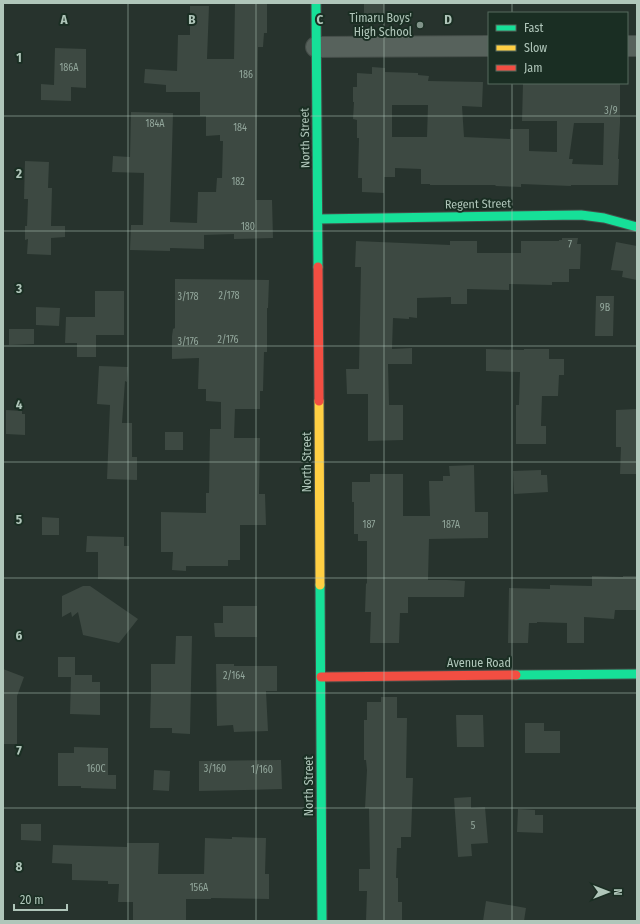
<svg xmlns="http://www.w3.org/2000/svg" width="640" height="924" font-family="'Fira Sans Condensed',sans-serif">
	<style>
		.building { fill: #3d4942; fill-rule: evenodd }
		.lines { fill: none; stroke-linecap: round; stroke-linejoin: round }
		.street-casing { stroke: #454e49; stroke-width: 22 }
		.fast-casing { stroke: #454e49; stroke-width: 11 }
		.slow-casing { stroke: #454e49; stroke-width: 11 }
		.jam-casing { stroke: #454e49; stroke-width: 11 }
		.street { stroke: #57625c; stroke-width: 20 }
		.fast { stroke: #16e098; stroke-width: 9 }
		.slow { stroke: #ffcf43; stroke-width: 9 }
		.jam { stroke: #f24e42; stroke-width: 9 }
		.grid { fill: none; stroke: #b0c6ba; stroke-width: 1; stroke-opacity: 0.55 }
		.poi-dot { fill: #809389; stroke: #1a2e23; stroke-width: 1.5 }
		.labels { text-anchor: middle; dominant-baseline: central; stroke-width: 4; stroke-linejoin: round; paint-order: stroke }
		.number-label { font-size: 10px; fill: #93a79c }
		.poi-label { font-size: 12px; fill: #b0c6ba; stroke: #1a2e23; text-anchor: end }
		.street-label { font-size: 12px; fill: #b0c6ba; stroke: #1a2e23 }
		.grid-label { font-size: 13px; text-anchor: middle; font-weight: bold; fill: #b0c6ba; stroke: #1a2e23; stroke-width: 4; stroke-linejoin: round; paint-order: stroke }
	</style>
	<rect width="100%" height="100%" fill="#27332d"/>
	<path class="building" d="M235 3H267V33H264L263 47H258L256 200H272L273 238 234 239V234L204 235V249L170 248V251L130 250 131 225H143L144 173 112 172 113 156 130 157 131 112 173 113 170 222 197 223 198 192H216L217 178H222L223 141H220V135L206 136V116H200V92H166V85L144 83 145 69 177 71 178 35H190V6H209L207 59H234Z
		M364 3H384V23H364Z
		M55 48 86 49V88L71 87V101L41 100V84L54 85Z
		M372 67 385 68V72L418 73V75L429 76 428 81 483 82 482 107 462 106 464 137 510 139V129H529V151L557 152V121H522L523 83H620V123L618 159H619L618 185H571V186L521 184V187L495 186 496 185H430V184H421V169L395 168V177H384V193L362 192V178H358L359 138H357V120L353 119 354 102H353V87H357V73L372 74ZM392 105H428L427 137H392ZM574 123H604L603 165 572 164 573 159H569Z
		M25 161 49 162 48 188H52L51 226H65V237L51 238V255L27 254 28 239 25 240V226H27L28 199H24Z
		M562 238H578L577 244H581L580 269H569V282H552V285L509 284V290L467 289V304H451V297L417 298V318L409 317V319L393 318 392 349 412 348V364H388L389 405H403V440L368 441V394H347L346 369H359L361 267H355L356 241 450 245V241H477V253H521V241H559V240H562Z
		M616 242 637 246V280L622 277 623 271 611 270Z
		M175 279 269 280 268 308H267V352H264L263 391H260V409H235L234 438H260L259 494H265L266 525H240V560H228V566H186V571L172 570 173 552H161V512L206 513V493H209L210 429H221V402L206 401V389H198L199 358 172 359V336L173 329 175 328Z
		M95 291H124V335H96V357H77V343H65L66 317H95Z
		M596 296H614L613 336H595Z
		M36 307 60 308 59 326 36 325Z
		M9 329H34V344L9 345Z
		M486 349 524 350V349H549V359H564V375H559L558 396H542L541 426H546V444H516V405H519L520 372 486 371Z
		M99 366 128 367 127 382 125 381 122 423H132V457H137V480L107 479 110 405 97 404Z
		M637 409V474H620L621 447H616V410Z
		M6 410 22 411V414H25V435L6 434Z
		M165 432H183V450H165Z
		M474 465 475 512H488V538L429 539 428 580H447L465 581 464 597H408V613H400L399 643H370L371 612H365L366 583 367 584V541H358V534H354V502H352V482H370V474H403V516H430L429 481H443V476H450L449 466Z
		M541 470V475H547L548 492 514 494 513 471Z
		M42 517 59 518V535H42Z
		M87 536 124 537V546H129V580L98 579V552H86Z
		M592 576 623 577V576H637V610H615L614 619 584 617V643H567V623L537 622V623H529L528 643H508L509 588 550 589V585L592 586Z
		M83 586H90L138 619 119 643 83 635 78 612 72 617 71 612 62 617V596Z
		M223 606H257V637H215L214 623H223Z
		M176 636H192L190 734 172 733V728H150L151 688V664H175Z
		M58 657H75V675H92V682H100V715L70 714 71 677H58Z
		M216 664H234V666H277V691H266L268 731 234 732 233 725 217 726Z
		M3 669 24 677 17 696V744H3Z
		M381 697H397V718H407L406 778H413L411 837H401V848H397L396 878H398V902H402V921H366L367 891H359V869H370L369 808H365L367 770 366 760H364V720H367V702H381Z
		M456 715H483L484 747H457Z
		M525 723H544V731H560V753H525Z
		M74 747 108 748V775H116V789L81 788V786H58V753H74Z
		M281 760 282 789 199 791V761Z
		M154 770 170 771 169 791 153 790Z
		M471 797V808L485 807 488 843 471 844 472 856 458 857 454 798Z
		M518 809 535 810V815H543V833L517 832Z
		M21 824H41V841L21 840Z
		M232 837 266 838 265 874H269V899L211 898V899H186V921H133V902H118L119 884H108V881L72 880V864L52 863 53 845 127 847V843H159L158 874H204L205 838 232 839Z
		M486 901 526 908 524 921H483Z"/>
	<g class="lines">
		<g class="street-casing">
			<path id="street" d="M627 46H637
				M316 47 489 46"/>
		</g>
		<g class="fast-casing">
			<path id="fast" d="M316 3 318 267
				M318 219 581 215 604 218 637 227
				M320 585 322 921
				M516 675 637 674"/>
		</g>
		<g class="slow-casing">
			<path id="slow" d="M319 401 320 585"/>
		</g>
		<g class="jam-casing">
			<path id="jam" d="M318 267 319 401
				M321 677 516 675"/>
		</g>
		<use href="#street" class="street"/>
		<use href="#fast" class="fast"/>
		<use href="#slow" class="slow"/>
		<use href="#jam" class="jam"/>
	</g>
	<path class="grid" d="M128 3V921M256 3V921M384 3V921M512 3V13M512 83V921M3 116H637M3 231H637M3 346H637M3 462H637M3 578H637M3 693H637M3 808H637"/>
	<circle class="poi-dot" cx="420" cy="25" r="4"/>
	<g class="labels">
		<g class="number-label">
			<text x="69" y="68">186A</text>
			<text x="246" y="75">186</text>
			<text x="611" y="111">3/9</text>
			<text x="155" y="124">184A</text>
			<text x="240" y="128">184</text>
			<text x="238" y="182">182</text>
			<text x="248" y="227">180</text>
			<text x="570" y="245">7</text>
			<text x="229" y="296">2/178</text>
			<text x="188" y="297">3/178</text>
			<text x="605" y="308">9B</text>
			<text x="228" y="340">2/176</text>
			<text x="188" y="342">3/176</text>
			<text x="369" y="525">187</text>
			<text x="451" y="525">187A</text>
			<text x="234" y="676">2/164</text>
			<text x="96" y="769">160C</text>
			<text x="215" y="769">3/160</text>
			<text x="262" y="770">1/160</text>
			<text x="473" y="826">5</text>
			<text x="199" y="888">156A</text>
		</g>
		<g class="poi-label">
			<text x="412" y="18">Timaru Boys'<tspan x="412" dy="14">High School</tspan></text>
		</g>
		<g class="street-label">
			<text transform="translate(305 138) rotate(-91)">North Street</text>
			<text transform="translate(478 204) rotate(-1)">Regent Street</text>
			<text transform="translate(307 462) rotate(-90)">North Street</text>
			<text x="479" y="663">Avenue Road</text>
			<text transform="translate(309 786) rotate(-90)">North Street</text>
		</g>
	</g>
	<g class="grid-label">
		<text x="64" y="24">A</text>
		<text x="192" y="24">B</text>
		<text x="320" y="24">C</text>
		<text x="448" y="24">D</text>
		<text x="19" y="62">1</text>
		<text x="19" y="178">2</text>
		<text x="19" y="293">3</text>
		<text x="19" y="409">4</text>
		<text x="19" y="524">5</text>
		<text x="19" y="640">6</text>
		<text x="19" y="755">7</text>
		<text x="19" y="871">8</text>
	</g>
	<rect width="640" height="924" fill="none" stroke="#b0c6ba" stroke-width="8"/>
	<rect x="488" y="12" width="140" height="72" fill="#1a2e23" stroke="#566b5f"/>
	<rect x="496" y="25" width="20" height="6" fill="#16e098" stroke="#566b5f"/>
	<text x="524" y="32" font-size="12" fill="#b0c6ba">Fast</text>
	<rect x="496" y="45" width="20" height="6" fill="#ffcf43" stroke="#566b5f"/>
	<text x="524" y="52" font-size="12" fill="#b0c6ba">Slow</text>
	<rect x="496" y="65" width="20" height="6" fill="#f24e42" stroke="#566b5f"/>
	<text x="524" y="72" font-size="12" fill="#b0c6ba">Jam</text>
	<g transform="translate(608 892) rotate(90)" stroke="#1a2e23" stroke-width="3" paint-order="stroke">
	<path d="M0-3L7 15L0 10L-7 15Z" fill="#b0c6ba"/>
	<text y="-6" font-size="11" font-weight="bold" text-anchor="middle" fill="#b0c6ba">N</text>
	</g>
	<path d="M14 904v6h53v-6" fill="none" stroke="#b0c6ba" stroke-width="2"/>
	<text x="20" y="904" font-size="12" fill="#b0c6ba" stroke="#1a2e23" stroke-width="3" paint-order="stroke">20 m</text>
</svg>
